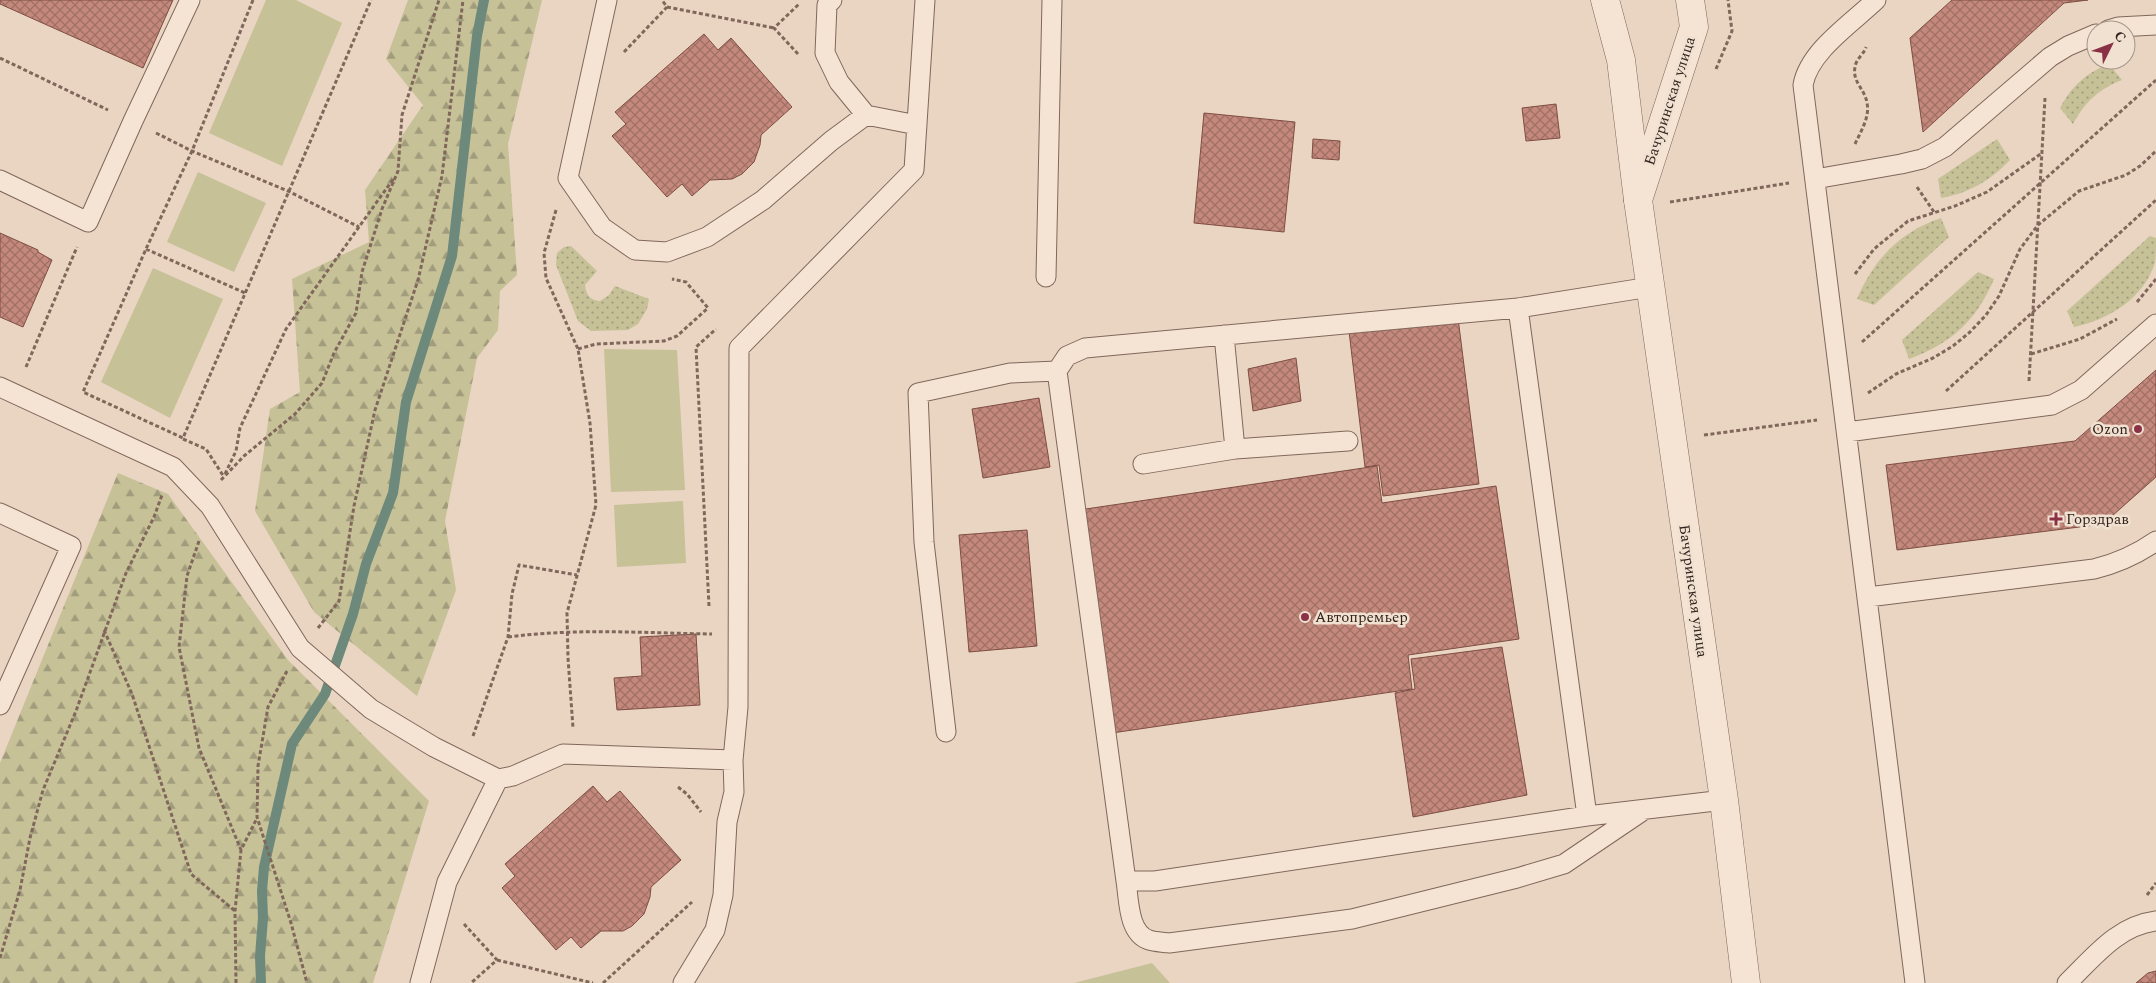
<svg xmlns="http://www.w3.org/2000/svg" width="2156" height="983" font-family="Spectral,serif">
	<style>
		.grass { fill: #c6c197 }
		.forest { fill: url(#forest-firs) }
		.park { fill: url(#park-dots) }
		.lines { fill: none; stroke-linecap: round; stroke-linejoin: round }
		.stream { stroke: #6c897b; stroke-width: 10 }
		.building { fill: url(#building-cross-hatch); stroke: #7e4d43 }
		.service-casing { stroke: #81675b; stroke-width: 21 }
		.minor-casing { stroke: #81675b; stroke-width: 29 }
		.tertiary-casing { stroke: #81675b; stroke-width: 29 }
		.path { stroke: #81675b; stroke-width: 3; stroke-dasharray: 4 2.5; stroke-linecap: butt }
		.service { stroke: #f5e4d4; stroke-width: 19 }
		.minor { stroke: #f5e4d4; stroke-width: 28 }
		.tertiary { stroke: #f5e4d4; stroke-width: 28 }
		.poi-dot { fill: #8a3146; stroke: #f1e1d1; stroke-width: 2 }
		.labels { text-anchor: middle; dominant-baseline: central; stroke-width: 5; stroke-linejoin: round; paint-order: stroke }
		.street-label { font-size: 15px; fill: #32231e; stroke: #f1e1d1 }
		.poi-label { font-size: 15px; fill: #32231e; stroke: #f1e1d1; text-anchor: start }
	</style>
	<defs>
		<pattern id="forest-firs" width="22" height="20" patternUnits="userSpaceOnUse" patternTransform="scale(1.25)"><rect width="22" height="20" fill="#c6c197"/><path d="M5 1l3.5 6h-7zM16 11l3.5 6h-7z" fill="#a19c7b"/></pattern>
		<pattern id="park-dots" width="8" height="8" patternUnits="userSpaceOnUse" patternTransform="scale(1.25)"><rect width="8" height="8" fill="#c6c197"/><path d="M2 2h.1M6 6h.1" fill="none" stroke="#a19c7b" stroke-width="1.8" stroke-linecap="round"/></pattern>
		<pattern id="building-cross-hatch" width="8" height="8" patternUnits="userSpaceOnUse" patternTransform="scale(1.25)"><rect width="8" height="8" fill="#c4897c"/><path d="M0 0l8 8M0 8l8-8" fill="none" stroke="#a07065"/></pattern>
	</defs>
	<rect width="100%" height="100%" fill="#e9d5c2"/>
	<path class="grass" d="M266 0H296L342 23 282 166 209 133Z
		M198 172 266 203 234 272 167 242Z
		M153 268 223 299 170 418 101 382Z
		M604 349 677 350 685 490 611 492Z
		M683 501 686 563 617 567 614 505Z
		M1152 963 1170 983H1074Z"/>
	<path class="forest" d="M408 0H542L508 144 517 275 500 291 498 330 477 358 445 521 456 590 417 696 314 612 255 511 270 409 300 392 292 279 369 242 365 190 423 105 386 59Z
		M118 473 168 494 288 660 429 801 373 983H0V763Z"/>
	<path class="park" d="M2109 64 2122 80C2099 89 2085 102 2073 124L2060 108C2072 86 2086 73 2109 64Z
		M1997 139 2010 160C1990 181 1969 193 1941 198L1938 179Z
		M1941 218 1949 237 1874 305 1857 299C1874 259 1900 232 1941 218Z
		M2150 236 2156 238C2156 246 2156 255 2155 262 2145 298 2108 320 2074 327L2067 311Z
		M571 246 597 271 585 285C586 295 590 300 600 301L609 295 615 286 649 299 647 309 638 324 628 330 591 331 578 321 556 265 557 253 564 247Z
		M1978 272 1994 279C1976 321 1952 343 1909 359L1902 340Z"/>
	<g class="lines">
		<path class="stream" d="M261 983 260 956 263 918 262 891 264 867 292 744 325 694 353 614 366 564 393 493 406 402 452 256 477 36 484 0"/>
	</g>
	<path class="building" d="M0 0H173L143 68 0 4Z
		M1952 0H2088L2064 3 1923 132 1910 38Z
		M704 34 718 50 731 38 792 107 761 135 760 145 754 162 742 174 732 179 710 180 692 196 682 184 667 197 612 136 626 124 615 112Z
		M1556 104 1560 138 1526 141 1522 108Z
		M1204 113 1295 122 1284 232 1194 223Z
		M1313 139 1340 141 1339 160 1312 158Z
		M0 233 38 250V252L52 260 23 327 0 317Z
		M1458 318 1479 484 1383 496 1379 465 1365 467 1349 331Z
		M1296 358 1301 401 1253 411 1248 369Z
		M2156 370V477L2103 524 1897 550 1886 465 2075 441Z
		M1039 398 1050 467 983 478 972 409Z
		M1377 466 1382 503 1496 486 1519 639 1408 655 1412 689 1112 733 1079 510Z
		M1027 530 1037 646 969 652 959 535Z
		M696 634 700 705 617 710 614 678 642 676 640 637Z
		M1502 647 1527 795 1413 817 1395 693 1415 689 1411 659Z
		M593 786 607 802 620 791 681 860 651 887 650 897 644 914 632 926 623 931H601L581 948 571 937 556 950 502 888 515 876 505 864Z
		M2156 971V983H2136L2148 973Z"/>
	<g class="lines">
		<g class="service-casing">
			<path id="service" d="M607 0 568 178 602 227 635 250 667 252 707 237 763 200 831 141 866 115
				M832 0 827 5 825 53 839 82 866 115 917 125
				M1876 0C1852 23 1809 51 1803 85L1915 983
				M2108 30 2118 27 2156 25
				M1815 179 1901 164 1922 159 1945 147 2050 57 2068 46 2096 34
				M0 180 88 222 133 121 190 0
				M1046 277 1052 0
				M1650 287 1518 308 1085 348 1067 356 1057 371 1126 881H1155L1587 816 1724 800
				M1518 308 1587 816
				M1224 335 1235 449
				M0 387 173 467 210 506 300 648 371 709 434 747 498 779 513 776 563 754 733 760
				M1847 432 2052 405 2081 390 2156 324
				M1143 464 1235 449 1348 441
				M0 513 71 546 0 705
				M1868 597 2094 569C2118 563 2136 555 2156 541
				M946 732 924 542 918 393 1010 373 1057 371
				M1126 881C1129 900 1128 933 1149 940 1155 942 1163 942 1169 943L1352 919 1517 878 1564 864 1641 812
				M420 983 447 882 498 779
				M683 983 715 930 723 895 727 822 734 792 733 760 738 707 739 348 914 170 925 0
				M2067 983C2094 957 2117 926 2156 921"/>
		</g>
		<g class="minor-casing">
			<path id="minor" d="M1605 0 1621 60 1638 200"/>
		</g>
		<g class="tertiary-casing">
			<path id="tertiary" d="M1690 0 1694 27 1638 200 1724 800 1746 983"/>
		</g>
		<path class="path" d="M253 0 192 151 146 249 83 392 183 438 371 0
			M667 7 774 28
			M624 52 667 7 662 0
			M798 54 774 28 799 4
			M0 58 108 110
			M1716 69 1732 31 1728 0
			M156 133 192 151 288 191 359 227
			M1855 144C1861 131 1870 117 1867 103 1865 89 1852 82 1855 67 1856 59 1864 54 1866 47
			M1917 187 1934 212
			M1670 202 1789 183
			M556 210 544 253 546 278 578 349 590 423 596 505 567 613 568 658 573 728
			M146 249 245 293
			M1855 274 1874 249 1908 221 1955 206 1987 192 2042 153
			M2137 302 2156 279
			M1862 342 2156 80
			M578 349 596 344 664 341 677 336 708 308 686 282 672 279
			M2031 354 2080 339 2117 319
			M26 367 77 247
			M2029 381 2045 98
			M1946 391 2156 200
			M1868 393 1896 374 1933 358 1953 346 1970 332 1986 315 1999 296 2020 249 2038 225 2079 191 2126 175 2140 166 2156 151
			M1704 435 1817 420
			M183 439 206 449 224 477
			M225 474 236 451 240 428 286 329 394 178
			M221 480 244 456 295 414 322 383 334 353 356 313 362 272 382 209 398 171 402 115 439 0
			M199 541 187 576 179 647 199 748 241 850
			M709 606 696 347 716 329
			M318 628 339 601 354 506 375 410 418 280 442 176 463 0
			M104 630 132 694 191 874 235 911
			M508 637C576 628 644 633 712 634
			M287 671 268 707 258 766 257 817 291 923 307 983
			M473 736 508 637 512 594 519 565 577 575
			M678 787 687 794 701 812
			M2147 895 2156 883
			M464 924 497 960 471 983
			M0 958 20 890 30 838 43 790 76 711 126 573 154 517 162 495
			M497 960 593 983
			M236 983 235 911 241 850 257 818
			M603 983 692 902"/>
		<use href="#service" class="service"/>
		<use href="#minor" class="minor"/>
		<use href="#tertiary" class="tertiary"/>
	</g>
	<g class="poi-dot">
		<circle cx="2138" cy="429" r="5"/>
		<path d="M2053.5 511.5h5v5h5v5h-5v5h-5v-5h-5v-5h5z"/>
		<circle cx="1305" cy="617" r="5"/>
	</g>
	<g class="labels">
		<g class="street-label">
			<text transform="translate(1670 101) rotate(-72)">Бачуринская улица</text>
			<text transform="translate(1693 591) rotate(82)">Бачуринская улица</text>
		</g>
		<g class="poi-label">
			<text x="2128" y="429" text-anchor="end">Ozon</text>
			<text x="2066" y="519">Горздрав</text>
			<text x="1315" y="617">Автопремьер</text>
		</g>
	</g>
	<g transform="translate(2111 45) rotate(48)"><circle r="24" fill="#f1e1d1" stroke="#a59589"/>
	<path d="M0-4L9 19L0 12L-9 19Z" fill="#8a3146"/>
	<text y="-8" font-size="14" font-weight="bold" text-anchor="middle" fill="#32231e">С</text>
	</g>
</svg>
